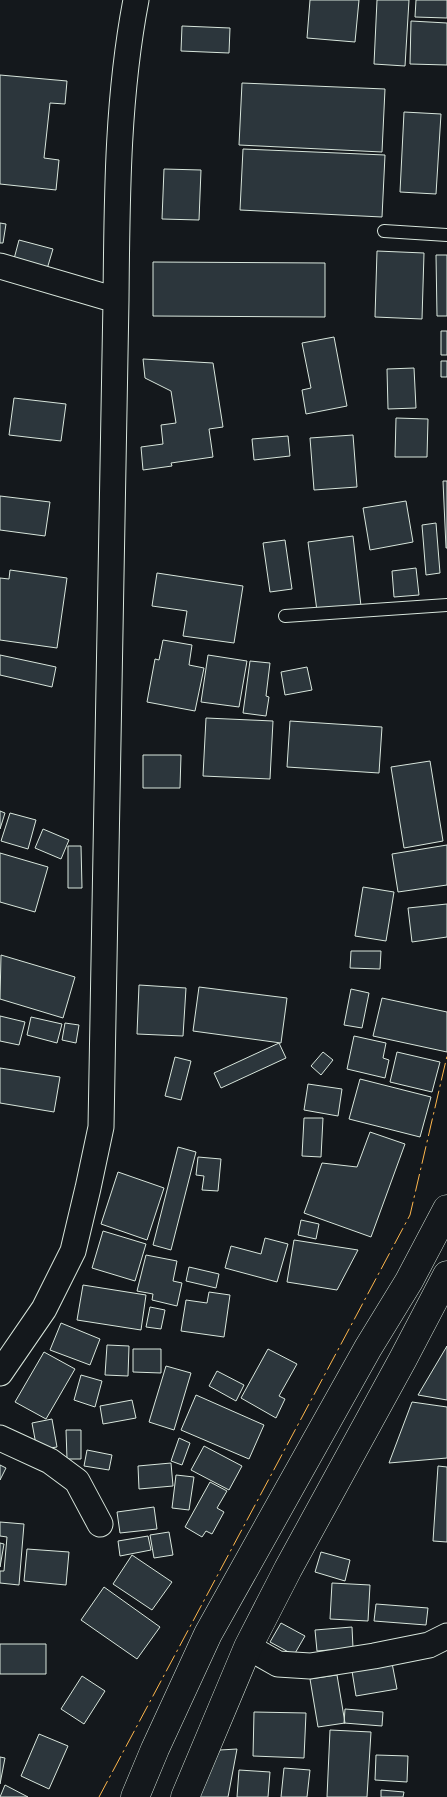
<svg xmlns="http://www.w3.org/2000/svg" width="447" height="1797" font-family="'Source Sans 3',sans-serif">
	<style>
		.building { fill: #2c363c; stroke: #d8e6dc }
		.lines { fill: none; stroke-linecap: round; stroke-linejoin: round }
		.lane-casing { stroke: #d8e6dc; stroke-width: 14 }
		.street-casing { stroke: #d8e6dc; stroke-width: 27 }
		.highway-casing { stroke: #d8e6dc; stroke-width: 29 }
		.lane { stroke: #14181c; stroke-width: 12 }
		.street { stroke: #14181c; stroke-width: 25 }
		.highway { stroke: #14181c; stroke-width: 28 }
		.power { stroke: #ffb74d; stroke-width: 1; stroke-dasharray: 18 4 2.5 4; stroke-linecap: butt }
	</style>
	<rect width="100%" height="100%" fill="#14181c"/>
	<path class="building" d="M310 0H359L355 42 307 38Z
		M377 0H409L405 66 374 64Z
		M416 0H447V18L415 17Z
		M411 21 447 23V65L410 64Z
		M182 26 230 28 229 53 181 51Z
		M0 75 67 81 65 104 50 103 44 158 59 160 56 190 0 184Z
		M242 83 385 89 382 152 239 145Z
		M404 112 441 114 436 194 400 192Z
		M243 149 385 155 382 217 240 210Z
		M164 169 201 170 199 220 162 219Z
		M0 223 6 224 3 243H0Z
		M19 240 53 249 47 269 14 259Z
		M377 251 424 253 422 319 375 317Z
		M436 255H447V316H437Z
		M153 262 325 263V317L153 316Z
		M441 331H447V355H441Z
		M334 337 347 406 306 414 302 390 311 388 302 343Z
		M143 359 213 363 223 427 209 429 213 457 171 463 172 466 143 470 141 447 163 444 161 425 176 423 171 391 145 378Z
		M441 361H447V377H441Z
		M414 368 416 408 388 409 387 369Z
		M14 398 66 404 61 441 9 435Z
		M396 418 428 419 427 457H395Z
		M353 435 357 487 314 490 310 438Z
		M288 436 290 456 254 460 252 439Z
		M443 481H447V548H446Z
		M0 496 50 502 45 536 0 530Z
		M406 501 413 542 370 550 363 508Z
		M436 523 440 573 426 575 422 525Z
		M353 536 361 606 317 611 308 542Z
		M285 540 292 589 270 592 263 543Z
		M416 568 419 595 394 597 392 571Z
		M10 570 67 578 57 648 0 640V578L9 579Z
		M157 573 243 586 234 643 183 636 187 611 152 606Z
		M163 640 192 645 189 665 204 668 195 711 147 702 155 659 159 660Z
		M0 655 56 667 52 687 0 675Z
		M208 655 247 661 239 707 201 702Z
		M250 661 270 663 266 696 269 697 266 716 243 713Z
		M307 667 312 690 285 695 281 672Z
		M206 718 273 721 270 779 203 776Z
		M290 721 382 727 379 773 287 767Z
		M143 755H181L180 788H143Z
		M430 761 443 841 404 848 391 767Z
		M0 811 5 813 0 829Z
		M10 813 36 820 28 849 1 841Z
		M43 829 69 840 61 859 35 848Z
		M447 845V885L398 892 392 854Z
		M68 846H81L82 888H68Z
		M0 853 48 867 35 912 0 902Z
		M363 887 394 892 386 941 355 936Z
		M447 904V937L412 942 408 908Z
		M351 951H381L380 969 350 968Z
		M1 955 75 977 63 1018 0 999Z
		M139 985 186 988 183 1036 137 1034Z
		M199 987 287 998 281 1043 193 1031Z
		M351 989 369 993 362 1028 344 1025Z
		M382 998 447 1012V1052L373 1036Z
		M0 1016 25 1022 19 1045 0 1041Z
		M31 1017 62 1024 57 1043 27 1035Z
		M65 1023 79 1025 76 1043 62 1040Z
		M354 1036 386 1043 383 1058 389 1060 385 1078 347 1069Z
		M279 1043 286 1058 221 1088 214 1073Z
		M323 1052 333 1060 321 1075 311 1066Z
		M397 1052 440 1062 432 1092 390 1082Z
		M175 1057 191 1061 181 1100 165 1096Z
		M0 1068 60 1077 54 1112 0 1103Z
		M360 1079 431 1097 420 1137 349 1119Z
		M308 1084 342 1089 338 1116 304 1110Z
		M304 1118H323L321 1157 302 1156Z
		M370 1132 405 1144 371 1237 304 1213 322 1163 357 1167Z
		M178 1147 196 1152 171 1250 153 1245Z
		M198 1157 221 1159 218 1191 202 1190 204 1176 196 1175Z
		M118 1172 164 1188 147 1240 101 1224Z
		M301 1220 319 1224 316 1239 298 1235Z
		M103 1231 146 1244 135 1281 92 1268Z
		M265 1238 288 1244 277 1282 225 1268 231 1246 261 1254Z
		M294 1240 358 1250 337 1290 287 1282Z
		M146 1255 177 1261 173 1281 182 1283 177 1306 152 1300 153 1294 137 1291Z
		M189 1267 219 1274 216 1288 186 1281Z
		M83 1285 146 1295 141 1330 77 1320Z
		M209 1292 230 1295 224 1337 181 1331 186 1300 207 1303Z
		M150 1307 165 1310 161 1329 146 1327Z
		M61 1323 100 1339 90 1365 50 1350Z
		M107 1345 129 1346 128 1376 105 1375Z
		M447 1346V1400L418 1395Z
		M133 1349H161V1373L133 1372Z
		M268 1349 297 1364 279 1396 285 1399 276 1418 241 1398Z
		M44 1352 75 1369 46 1419 15 1402Z
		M166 1366 191 1373 174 1430 149 1422Z
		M217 1371 244 1385 236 1401 209 1386Z
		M81 1375 102 1381 95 1407 74 1400Z
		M196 1395 264 1425 249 1459 181 1430Z
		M132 1400 136 1418 103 1424 100 1406Z
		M412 1402 447 1407V1458L389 1463Z
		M52 1419 57 1447 37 1450 32 1423Z
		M66 1430H81V1459H67Z
		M179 1438 190 1443 182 1465 171 1461Z
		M204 1446 242 1466 229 1490 191 1470Z
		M87 1450 112 1455 109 1470 84 1466Z
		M171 1463 173 1486 139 1489 138 1466Z
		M0 1465 6 1468 0 1480Z
		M438 1466 447 1467V1542L433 1541Z
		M176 1475 194 1477 189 1510 172 1508Z
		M210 1482 227 1491 217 1508 224 1512 212 1534 206 1531 202 1537 185 1527Z
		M154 1507 157 1529 120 1533 117 1512Z
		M0 1522 24 1524 19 1585 0 1583V1571H4L7 1537 0 1536Z
		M169 1532 173 1555 154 1558 150 1535Z
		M148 1536 151 1550 120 1556 118 1541Z
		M0 1543 4 1544 0 1567Z
		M27 1549 69 1552 66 1585 24 1581Z
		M321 1552 350 1560 345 1581 315 1572Z
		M132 1555 172 1582 152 1610 113 1584Z
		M332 1583 370 1585 368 1621 330 1619Z
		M104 1587 160 1627 137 1659 81 1620Z
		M376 1604 428 1608 426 1625 374 1621Z
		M281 1623 305 1636 294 1655 270 1642Z
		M352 1627 353 1648 317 1651 315 1630Z
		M0 1644H46V1674H0Z
		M392 1663 397 1689 356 1696 352 1671Z
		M337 1675 345 1723 318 1727 310 1679Z
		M82 1676 105 1691 84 1724 61 1709Z
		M345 1709 383 1712 382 1726 344 1723Z
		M254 1712 306 1713 304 1758 253 1756Z
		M330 1730 371 1732 367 1797H327Z
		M39 1734 68 1746 49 1789 21 1776Z
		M237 1749 228 1797H195L220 1750Z
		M376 1755 408 1756 407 1782 375 1780Z
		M0 1757 5 1758 0 1784Z
		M284 1768 310 1770 307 1797H281Z
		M239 1770 270 1772 268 1797H237Z
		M5 1785 28 1797H0Z
		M381 1790 404 1792 403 1797H381Z"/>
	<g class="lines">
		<g class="lane-casing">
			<path id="lane" d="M384 231 447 235
				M285 616 447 605"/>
		</g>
		<g class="street-casing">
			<path id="street" d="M0 266 116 300
				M0 1373 44 1309 73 1251 88 1188 101 1127 116 300C117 200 117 99 136 0
				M0 1438 50 1461 77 1481 100 1524
				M248 1647 278 1664 310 1666 374 1656 429 1645 447 1636"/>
		</g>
		<g class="highway-casing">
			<path id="highway" d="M135 1797 155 1749 208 1634 368 1348 409 1281 447 1209
				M185 1797 248 1647 288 1569 403 1359 447 1275"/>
		</g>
		<use href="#lane" class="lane"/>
		<use href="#street" class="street"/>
		<use href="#highway" class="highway"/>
		<path class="power" d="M99 1797 410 1215 447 1056"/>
	</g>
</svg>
